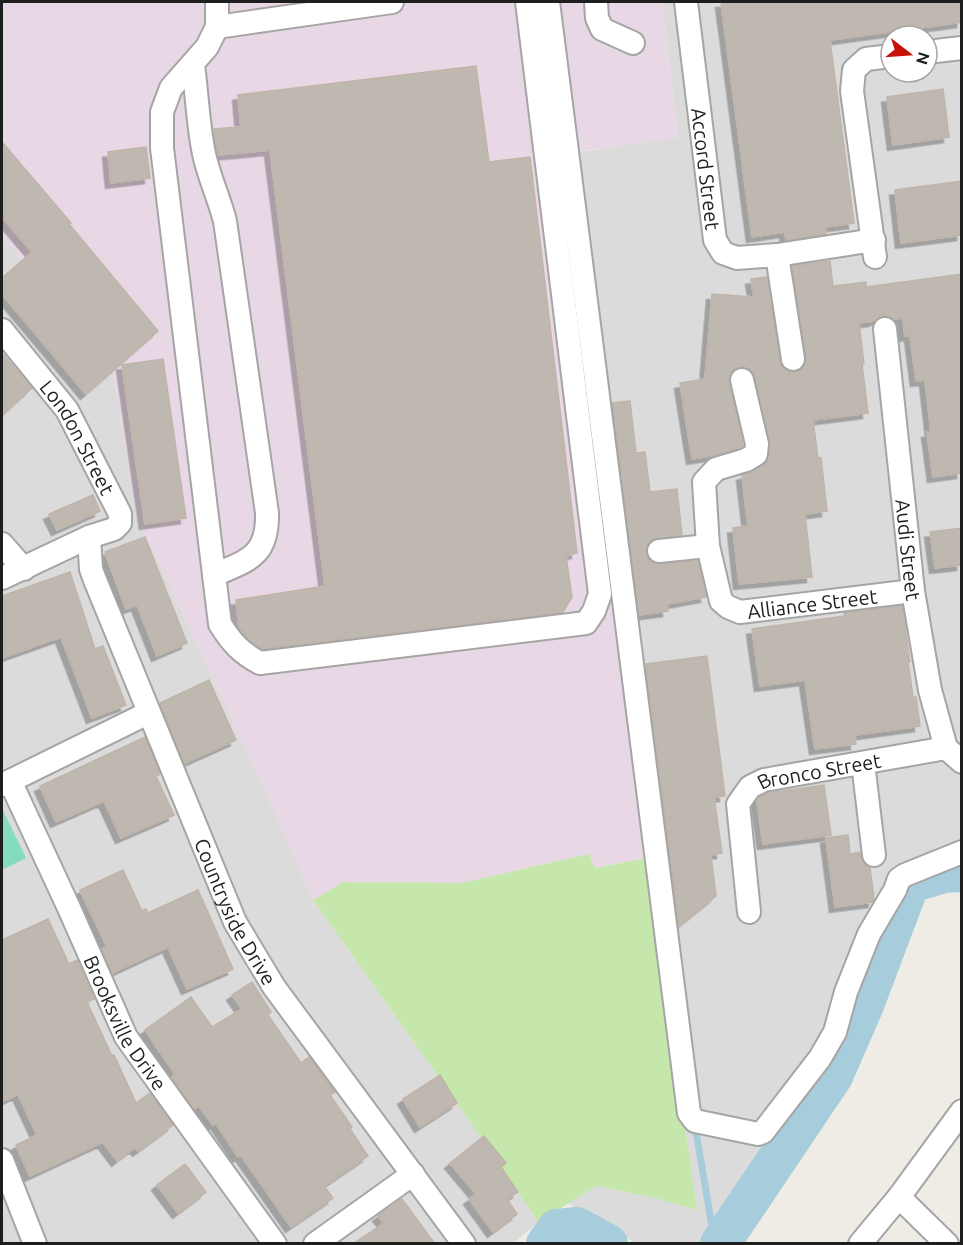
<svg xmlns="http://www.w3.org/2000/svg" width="963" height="1245" font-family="Ubuntu,sans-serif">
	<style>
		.residential { fill: #dcdbdb; fill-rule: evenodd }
		.industrial { fill: #e8d7e4 }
		.grass { fill: #c6e7ac }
		.pitch { fill: #85dbbe }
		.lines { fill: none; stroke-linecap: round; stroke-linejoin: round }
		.stream { stroke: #a7ccdb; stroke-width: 7 }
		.river { stroke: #a7ccdb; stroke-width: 40 }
		.building { fill: #bfb8b1; stroke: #c0b4a8; stroke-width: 1.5; filter: url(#shadow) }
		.minor-casing { stroke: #a5a5a5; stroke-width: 26 }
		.minor { stroke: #fff; stroke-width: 22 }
		.labels { text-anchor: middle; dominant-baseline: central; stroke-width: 6; stroke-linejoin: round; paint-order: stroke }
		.street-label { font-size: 20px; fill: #1e1e1e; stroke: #fff }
	</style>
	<defs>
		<filter id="shadow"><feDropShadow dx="-5.5" dy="5.5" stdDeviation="0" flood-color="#0004"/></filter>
	</defs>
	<rect width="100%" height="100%" fill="#efece5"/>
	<path class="residential" d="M662 2H961V857L897 875 823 1070 736 1192 705 1243H635L567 1203 597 1186 655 1198 696 1209 646 858 559 155 678 137ZM891 36H927V72H891Z
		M2 236 111 363 137 516 265 790 313 900 457 1103 538 1222 514 1243H2Z"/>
	<path class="industrial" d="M2 2H542L646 858 594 868 589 854 461 883 344 882 313 900 265 790 137 516 111 363 2 236Z
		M559 2H662L678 138 573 152Z"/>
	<path class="grass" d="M589 854 595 868 646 858 697 1210 655 1198 597 1186 538 1222 457 1103 313 900 343 882 461 883Z"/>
	<path class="pitch" d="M2 808 26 858 2 870Z"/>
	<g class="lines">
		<path class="stream" d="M695 1126 715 1244"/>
		<path class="river" d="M546 1244 557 1229 577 1227 608 1244
			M720 1244 833 1076 864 1005 910 883 944 873 962 872"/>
	</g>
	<path class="building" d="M721 2H962V22L830 40 854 223 825 227 826 234 786 240 785 232 752 237Z
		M476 66 489 162 530 157 577 553 566 556 572 597 563 612 263 649 251 641 239 628 236 600 325 586 270 150 218 155 214 129 241 127 238 95Z
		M943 89 949 137 893 145 887 97Z
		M2 142 71 223 69 224 158 331 86 394 2 294V278L32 252 2 217Z
		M146 147 150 178 111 183 108 152Z
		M962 181V235L901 243 895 190Z
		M830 261 833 286 866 282V287L962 274V473L933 477 927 432H931L925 380 916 381 910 335 905 336 903 318 893 319 883 316 874 321 859 323 864 364H862L868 413 813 420 818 458H821L827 511 805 514 812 577 739 584 733 528 748 526 742 475 753 472 767 462 770 445 755 377 751 370 745 367H740L733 370 729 377 743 446 716 455 692 459 680 383 705 379 712 294 754 297 751 279 767 277 780 362 783 368 789 372H796L802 369 806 363V357L792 266Z
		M2 353 32 388 2 415Z
		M163 359 186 518 145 524 122 365Z
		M630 401 636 453 645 452 650 492 677 489 682 535 652 540 647 546 646 552 648 558 653 563 660 564 698 561 706 597 667 604 668 611 639 615 612 403Z
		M93 495 100 511 57 530 49 514Z
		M962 528V565L935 568 930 532Z
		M145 537 187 643 157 656 137 605 126 609 105 552Z
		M70 572 95 649 103 646 126 705 92 718 61 637 2 658V596Z
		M902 606 910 662H908L913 697H916L920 726 855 735 856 744 815 749 805 680 760 686 752 629 845 616 844 613Z
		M707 656 725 796 714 797 722 853 711 855 716 896 679 926 646 664Z
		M209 680 236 740 185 763 160 703Z
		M145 737 160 774 156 776 174 815 121 838 104 801 56 822 40 786Z
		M824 785 831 835 763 844 757 801 759 798 768 793Z
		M848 835 850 854 860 852 863 863 870 868 874 899 873 902 835 907 826 838Z
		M123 870 142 911 146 909 148 913 198 890 233 969 187 989 168 947 112 973 102 949 107 947 80 890Z
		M48 919 69 964 77 960 94 999 87 1002 112 1056 114 1055 136 1103 150 1093 173 1125 138 1151 135 1147 117 1161 103 1142 30 1176 16 1145 37 1135 18 1094 2 1102V940Z
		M252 982 271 1012 268 1015 301 1063 309 1057 335 1092 330 1095 352 1127 350 1129 368 1156 324 1186 333 1198 291 1227 241 1155 238 1157 216 1123 213 1125 199 1106 194 1109 172 1077 175 1074 145 1030 191 997 212 1027 242 1009 232 995Z
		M440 1075 457 1103 420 1127 403 1099Z
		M484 1136 506 1163 501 1167 518 1192 507 1199 517 1214 493 1232 469 1199 476 1194 450 1163Z
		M185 1164 206 1192 178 1213 157 1185Z
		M402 1199 435 1244H353L384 1223 378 1216Z"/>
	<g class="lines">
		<g class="minor-casing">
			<g id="minor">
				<path d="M217 2V27L207 47 171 88 162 112V148L220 624C231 642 241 653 260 663L586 623 594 611 600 594 527 2"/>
				<path d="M548 2 689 1113 695 1121 758 1134 763 1132 820 1058 835 1032 846 992 869 934 895 890 899 879 905 875 962 852"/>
				<path d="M596 2 597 18 602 29 633 43"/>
				<path id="s1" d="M686 2 715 240 723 253 737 258 777 255 874 240"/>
				<path d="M217 27 392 2"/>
				<path d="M927 52 962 48"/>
				<path d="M193 65C197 94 198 125 204 154 209 177 219 198 225 221L267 513C268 556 249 560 214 575"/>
				<path d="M777 255 793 359"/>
				<path d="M875 257 852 91 854 70 866 59 891 56"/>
				<path id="s2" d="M885 329 913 591 930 690 946 748 962 762"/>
				<path id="s3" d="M2 330 67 410 120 514V523L114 529 89 537 2 578"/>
				<path id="s4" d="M742 380 757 444 756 454 746 460 716 469 704 482 708 546 721 601 728 607 740 612 913 591"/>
				<path id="s5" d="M89 537 91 569 95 580 235 922 274 987 464 1244"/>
				<path d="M2 544 24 569"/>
				<path d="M659 551 708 546"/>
				<path d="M863 763 874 855"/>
				<path id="s6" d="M10 781 69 908 126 1037 275 1244"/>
				<path d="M2 785 148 713"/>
				<path id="s7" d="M749 912 738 804 750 787 764 780 946 748"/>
				<path d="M2 1160 35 1244"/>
				<path d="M899 1197 947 1244"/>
				<path d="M315 1244 413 1174"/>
				<path d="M860 1244 899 1197 962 1111"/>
			</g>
		</g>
		<use href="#minor" class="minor"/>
	</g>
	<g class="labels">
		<g class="street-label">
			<text stroke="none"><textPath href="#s1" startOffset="168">Accord Street</textPath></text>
			<text stroke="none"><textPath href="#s3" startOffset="132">London Street</textPath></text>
			<text stroke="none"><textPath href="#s2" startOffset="222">Audi Street</textPath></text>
			<text stroke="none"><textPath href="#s4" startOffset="352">Alliance Street</textPath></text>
			<text stroke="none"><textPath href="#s7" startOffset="201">Bronco Street</textPath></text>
			<text stroke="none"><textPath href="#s5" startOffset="404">Countryside Drive</textPath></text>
			<text stroke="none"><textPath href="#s6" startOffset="268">Brooksville Drive</textPath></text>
		</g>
	</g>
	<rect width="963" height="1245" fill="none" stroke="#1e1e1e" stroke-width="6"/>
	<g transform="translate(909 54) rotate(107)"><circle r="28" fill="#ffffff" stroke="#a5a5a5" stroke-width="1.5"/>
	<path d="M0-4.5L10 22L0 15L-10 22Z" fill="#c51107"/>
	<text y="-9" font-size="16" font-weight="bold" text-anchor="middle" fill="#1e1e1e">N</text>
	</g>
</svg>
